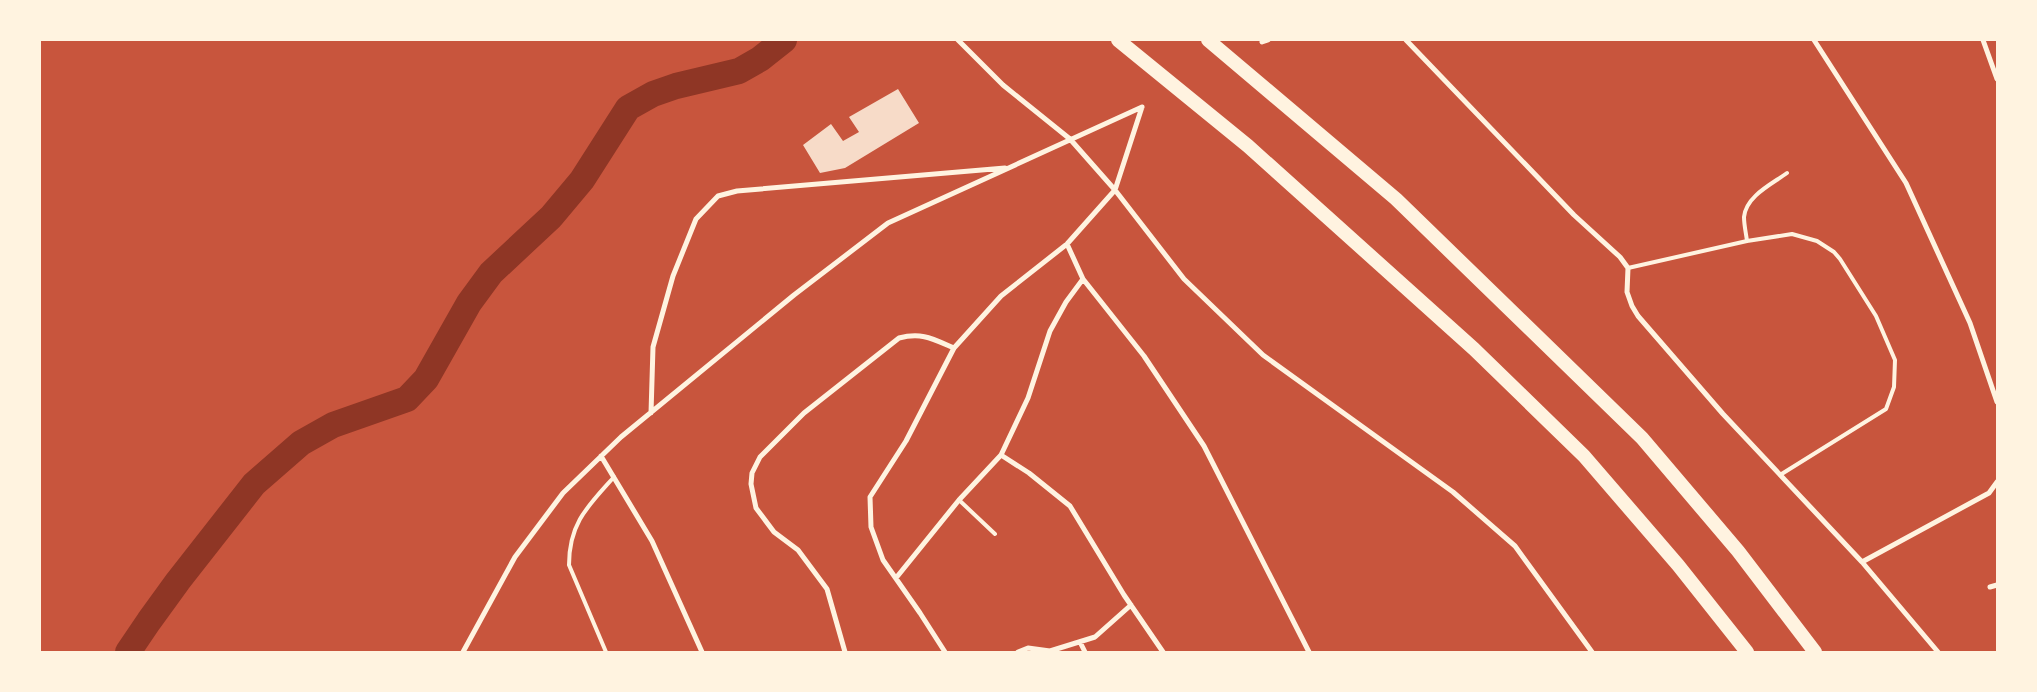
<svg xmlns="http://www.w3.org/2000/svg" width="2037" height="692" font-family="'Public Sans',sans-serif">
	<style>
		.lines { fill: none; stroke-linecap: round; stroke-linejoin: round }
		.river { stroke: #8f3625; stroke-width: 26 }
		.building { fill: #f7dbc8 }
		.service { stroke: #fff3e0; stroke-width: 4 }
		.minor { stroke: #fff3e0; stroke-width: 5 }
		.motorway { stroke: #fff3e0; stroke-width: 14 }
	</style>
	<rect width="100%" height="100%" fill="#c8553d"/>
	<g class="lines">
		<path class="river" d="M128 652 149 621 178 581 254 484 301 443 333 425 407 399 426 379 469 303 491 273 551 217 582 180 628 108 653 94 676 86 739 71 760 59 784 40"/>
	</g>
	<path class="building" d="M898 89 919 123 845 168 820 173 803 145 831 124 843 141 859 132 849 117Z"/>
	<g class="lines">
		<path class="service" d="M1747 241C1746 233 1744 225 1744 217 1746 196 1772 184 1787 173
			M1628 268 1747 241 1792 234 1817 241 1834 252 1840 259 1876 316 1895 360 1894 387 1886 409 1780 475
			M959 500 995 534
			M606 652 569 565C569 523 588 506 614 477"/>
		<path class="minor" d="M958 40 1003 85 1070 139 1115 190 1184 279 1263 355 1453 492 1515 546 1592 652
			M1406 40 1574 215 1620 257 1628 268 1627 292 1632 306 1638 316 1723 414 1862 562 1938 652
			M1814 40 1906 183 1970 323 1997 402
			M1983 40 1997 79
			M1262 42 1268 40
			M1067 244 1083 279 1144 356 1204 446 1309 652
			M651 413 653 347 673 276 696 219 718 196 737 191 1005 168
			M1001 455 1029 473 1070 506 1124 595 1163 652
			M601 456 652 541 702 652
			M1862 562 1989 493 1997 482
			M896 578 959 500 1001 455 1028 398 1050 331 1066 302 1083 279
			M1990 587 1997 585
			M1080 642 1085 652
			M463 652 515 557 563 493 621 437 794 295 888 223 1142 107
			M845 652 827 589 798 550 774 532 756 508 751 484 752 473 760 457 804 413 899 338C922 332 933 339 954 348
			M945 652 920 613 883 560 871 527 870 497 906 441 954 348 1001 296 1067 244 1115 190 1142 107
			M1018 652 1028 648 1050 651 1095 637 1131 605"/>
		<path class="motorway" d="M1118 40 1248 146 1474 349 1584 456 1678 565 1747 652
			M1208 40 1396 199 1642 438 1738 551 1815 652"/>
	</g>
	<rect width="2037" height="692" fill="none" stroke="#fff3e0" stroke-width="82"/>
</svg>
